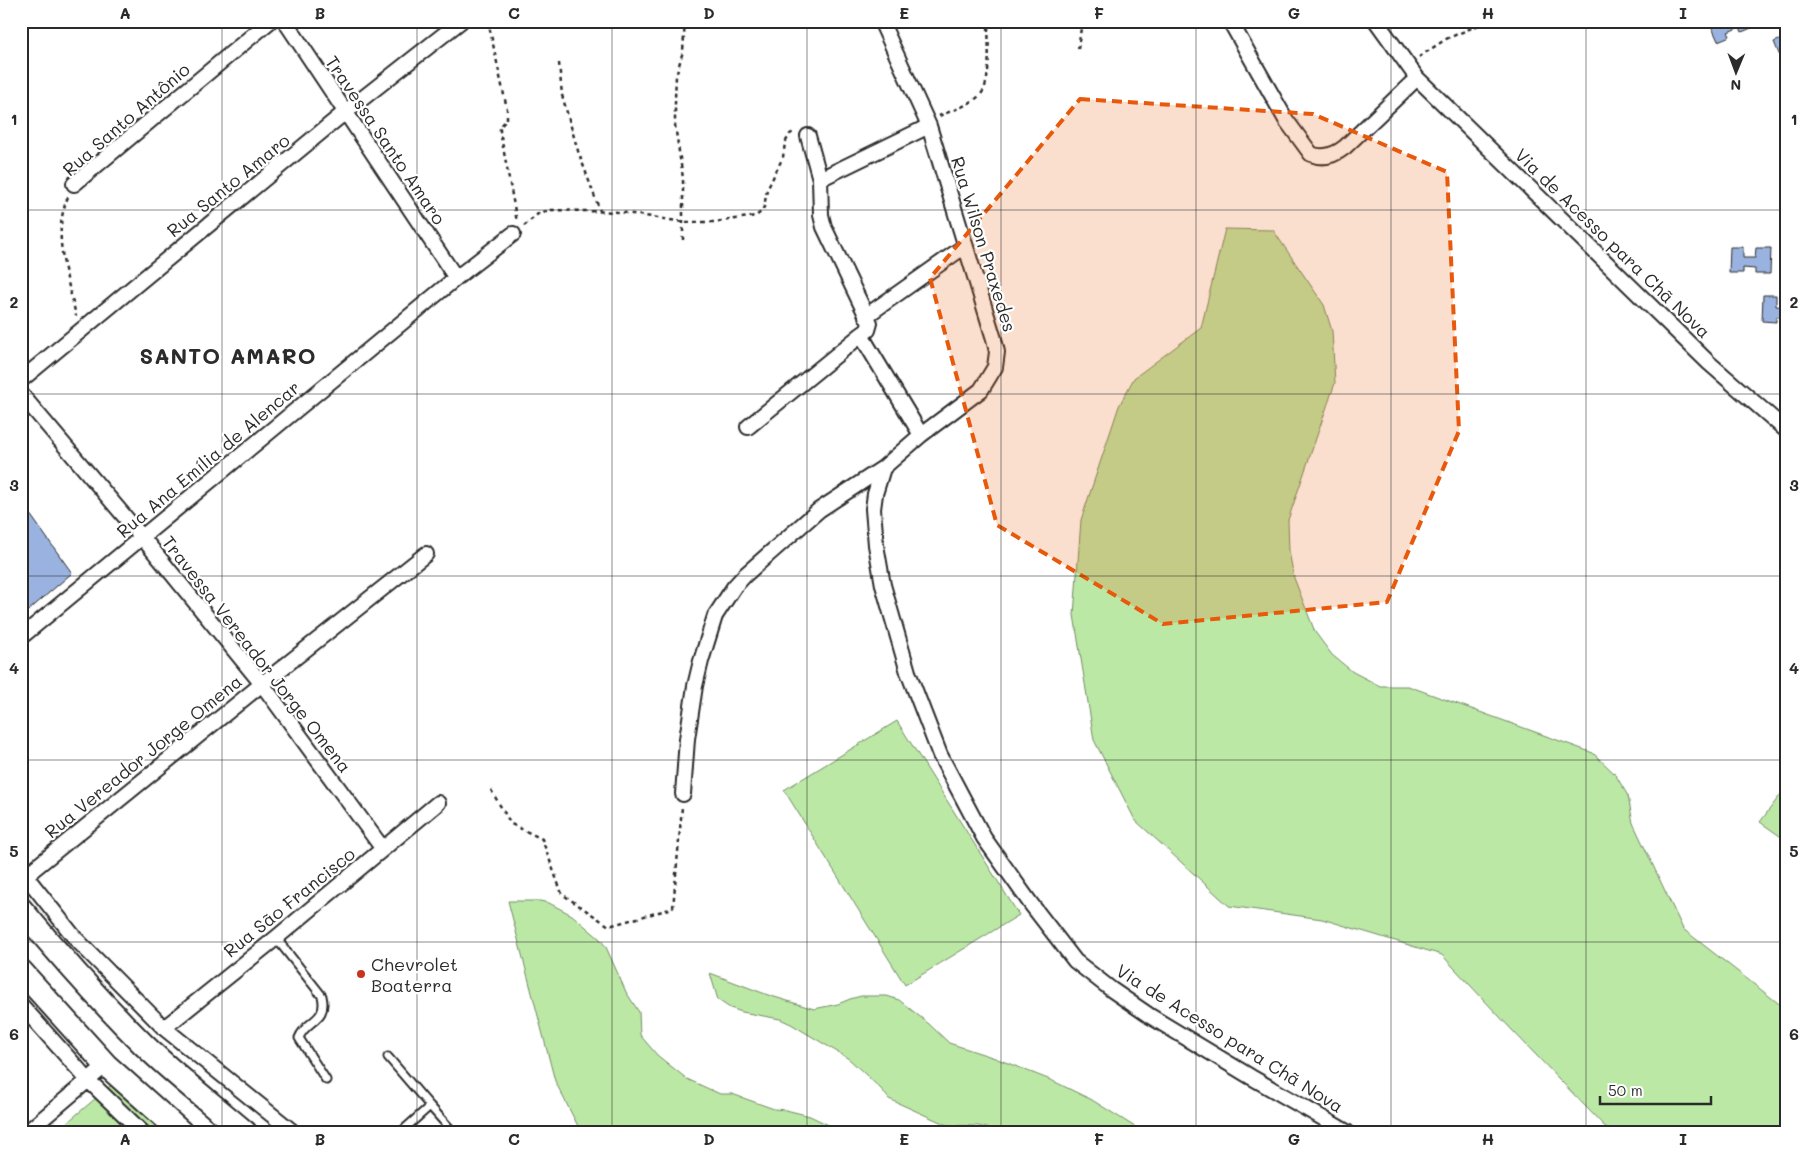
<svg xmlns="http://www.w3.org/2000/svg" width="1808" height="1153" font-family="Mali,sans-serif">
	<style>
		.green { fill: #bce8a5; stroke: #748a68 }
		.building { fill: #99b2df; stroke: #2b2b2b }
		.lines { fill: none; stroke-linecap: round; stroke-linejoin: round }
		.service-casing { stroke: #2b2b2b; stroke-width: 11 }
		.minor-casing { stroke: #2b2b2b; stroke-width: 18 }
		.trunk-casing { stroke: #2b2b2b; stroke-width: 26 }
		.path { stroke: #2b2b2b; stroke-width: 2.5; stroke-dasharray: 4 4; stroke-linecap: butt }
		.service { stroke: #fff; stroke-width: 7 }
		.minor { stroke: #fff; stroke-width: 14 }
		.trunk { stroke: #fff; stroke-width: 22 }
		.marked { fill: #e8590c; fill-opacity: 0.2; stroke: #e8590c; stroke-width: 4; stroke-dasharray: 10 6; stroke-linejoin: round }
		.grid { fill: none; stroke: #2b2b2b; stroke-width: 1; stroke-opacity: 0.55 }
		.poi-dot { fill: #c8321e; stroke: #fff; stroke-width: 2 }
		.labels { text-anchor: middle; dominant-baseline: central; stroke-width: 4.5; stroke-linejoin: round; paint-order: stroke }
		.street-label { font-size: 18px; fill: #2b2b2b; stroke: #fff }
		.poi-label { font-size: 18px; fill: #2b2b2b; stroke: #fff; text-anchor: start }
		.district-label { font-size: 22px; font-weight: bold; letter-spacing: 1px; fill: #2b2b2b; stroke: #fff }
		.neatline { fill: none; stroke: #2b2b2b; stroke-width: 2 }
		.grid-label { font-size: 16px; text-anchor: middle; font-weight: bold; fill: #2b2b2b }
	</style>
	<rect width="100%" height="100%" fill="#fff"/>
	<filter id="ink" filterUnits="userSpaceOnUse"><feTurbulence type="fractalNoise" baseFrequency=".02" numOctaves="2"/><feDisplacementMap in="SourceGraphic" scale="10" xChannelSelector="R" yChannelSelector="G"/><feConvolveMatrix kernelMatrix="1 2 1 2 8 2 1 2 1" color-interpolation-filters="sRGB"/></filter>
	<g filter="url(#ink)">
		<path class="green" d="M1225 229 1273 230 1324 305 1332 331 1335 383 1288 520 1289 551 1294 578 1315 632 1332 655 1353 672 1380 686H1408L1593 753 1615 774 1628 796 1633 823 1683 929 1787 1010V1132H1610L1512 1030 1442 955 1322 919 1229 906 1135 820 1094 740 1074 615 1081 520 1119 406 1134 378 1201 328Z
			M897 721 1019 915 905 985 784 790Z
			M1787 786V841L1760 822Z
			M508 901H540L549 903 572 915 600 939 606 947 626 992 639 1012 640 1035 657 1055 687 1079 720 1094H732L774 1109 786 1110 810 1116 843 1132H581L555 1081Z
			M710 973 768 995 814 1009 838 1004 850 999 861 996H887L899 1000 929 1024 949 1043 995 1058 1053 1081 1092 1100 1143 1132H1005L978 1126 947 1125 889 1099 881 1089 849 1059 791 1024 780 1019 742 1012 730 1008 718 1000Z
			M116 1081 176 1132H56Z"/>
		<path class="building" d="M1709 21H1754L1756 26 1742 32 1740 27 1728 32 1730 36 1718 41Z
			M1787 37V65L1784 66 1774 42Z
			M1730 247H1743V258H1755L1756 248H1771L1770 274H1755V269L1743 268V273H1729Z
			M1763 295H1776V306L1787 307V317H1776V322L1762 321Z
			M27 510 72 573 21 617V515Z"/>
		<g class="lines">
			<g class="service-casing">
				<path id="service" d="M276 938 322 996C328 1022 306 1019 299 1038L326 1080
					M388 1057 430 1106 401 1132
					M430 1106 453 1132"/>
			</g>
			<g class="minor-casing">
				<path id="minor" d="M285 21 456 278
					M1230 21 1286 120 1311 154C1323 159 1335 155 1345 147L1417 78
					M1376 21 1417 78 1709 363 1787 431
					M808 136 820 179 821 215 824 227 870 323 868 330 861 335 921 435
					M820 179 929 126
					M74 184 270 21
					M866 316 965 246
					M21 380 344 113 461 21
					M21 394 142 537 262 684 383 849
					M748 427 861 335
					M883 468 875 494 873 509 876 545 883 585 908 672 940 755 984 838 1031 904 1075 961 1112 990 1150 1016 1251 1077 1347 1132
					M21 637 456 278 513 234
					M683 794 687 739 695 686 701 661 715 616 734 587 745 575 819 510 883 468 921 435 981 390 995 367 997 352 994 339 929 126 881 21
					M21 870 75 938 164 1028 293 1132
					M25 876 262 684 426 554
					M21 1005 88 1080 142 1132
					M164 1028 276 938 438 803
					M27 1132 106 1065"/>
			</g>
			<g class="trunk-casing">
				<path id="trunk" d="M21 909C60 956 101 1002 144 1045 176 1076 211 1103 245 1132
					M21 971 106 1065 181 1132"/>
			</g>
			<path class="path" d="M488 21 507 109V119L500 127V131L517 222
				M1078 49 1082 21
				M1419 57 1446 39 1488 21
				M559 63 562 95 578 151 600 211
				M939 116C953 110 971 105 981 94 992 81 988 39 988 21
				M68 197C51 235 68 278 76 316
				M524 226 539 213 551 210 620 212 683 222H715L756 216 761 212 764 207 767 190 783 157 785 143 790 134 794 132
				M683 240V178L675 125V98L676 76 683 51 685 21
				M491 790 511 824 542 839 562 894 609 926 673 908 682 807"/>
			<use href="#service" class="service"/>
			<use href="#minor" class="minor"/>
			<use href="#trunk" class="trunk"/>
		</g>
	</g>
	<path class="marked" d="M1080 99 1313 114 1447 172 1459 431 1387 602 1163 624 997 525 930 278Z"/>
	<path class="grid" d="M222 21V1132M417 21V1132M612 21V1132M807 21V1132M1001 21V1132M1196 21V1132M1391 21V1132M1586 21V1132M21 210H1787M21 394H1787M21 576H1787M21 760H1787M21 942H1787"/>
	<circle class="poi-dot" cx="361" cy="974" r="5"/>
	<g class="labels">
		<g class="street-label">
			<text transform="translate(126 119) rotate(-41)">Rua Santo Antônio</text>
			<text transform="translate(386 140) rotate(56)">Travessa Santo Amaro</text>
			<text transform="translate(228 185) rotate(-39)">Rua Santo Amaro</text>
			<text transform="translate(1613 243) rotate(44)">Via de Acesso para Chã Nova</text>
			<text transform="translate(984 244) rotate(73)">Rua Wilson Praxedes</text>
			<text transform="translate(208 459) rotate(-40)">Rua Ana Emília de Alencar</text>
			<text transform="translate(257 654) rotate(52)">Travessa Vereador Jorge Omena</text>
			<text transform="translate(143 756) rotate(-39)">Rua Vereador Jorge Omena</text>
			<text transform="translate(289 902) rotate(-39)">Rua São Francisco</text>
			<text transform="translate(1230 1038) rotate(32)">Via de Acesso para Chã Nova</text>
		</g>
		<g class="poi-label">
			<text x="371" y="964">Chevrolet<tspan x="371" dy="21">Boaterra</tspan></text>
		</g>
		<g class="district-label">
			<text x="228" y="355">SANTO AMARO</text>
		</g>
	</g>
	<rect width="1808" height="1153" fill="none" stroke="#fff" stroke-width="55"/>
	<g transform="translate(1736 72) rotate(181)" stroke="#ffffff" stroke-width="4" paint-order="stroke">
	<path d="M0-4L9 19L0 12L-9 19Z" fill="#2b2b2b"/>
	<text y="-8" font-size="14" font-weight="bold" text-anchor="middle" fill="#2b2b2b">N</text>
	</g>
	<path d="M1600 1096v8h111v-8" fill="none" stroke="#2b2b2b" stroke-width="2.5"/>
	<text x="1608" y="1096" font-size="15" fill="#2b2b2b" stroke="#ffffff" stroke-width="4" paint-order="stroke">50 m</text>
	<rect x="28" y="28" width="1752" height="1098" class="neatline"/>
	<g class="grid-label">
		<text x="125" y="19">A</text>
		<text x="320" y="19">B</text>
		<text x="514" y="19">C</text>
		<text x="709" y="19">D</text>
		<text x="904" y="19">E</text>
		<text x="1099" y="19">F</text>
		<text x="1294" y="19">G</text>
		<text x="1488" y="19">H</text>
		<text x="1683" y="19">I</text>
		<text x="14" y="125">1</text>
		<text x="1794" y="125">1</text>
		<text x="14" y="308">2</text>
		<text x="1794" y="308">2</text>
		<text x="14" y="491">3</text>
		<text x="1794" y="491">3</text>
		<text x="14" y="674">4</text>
		<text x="1794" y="674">4</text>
		<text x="14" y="857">5</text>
		<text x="1794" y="857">5</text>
		<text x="14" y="1040">6</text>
		<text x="1794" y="1040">6</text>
		<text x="125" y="1145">A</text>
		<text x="320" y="1145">B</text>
		<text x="514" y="1145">C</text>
		<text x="709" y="1145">D</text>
		<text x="904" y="1145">E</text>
		<text x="1099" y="1145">F</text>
		<text x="1294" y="1145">G</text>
		<text x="1488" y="1145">H</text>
		<text x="1683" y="1145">I</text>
	</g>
</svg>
